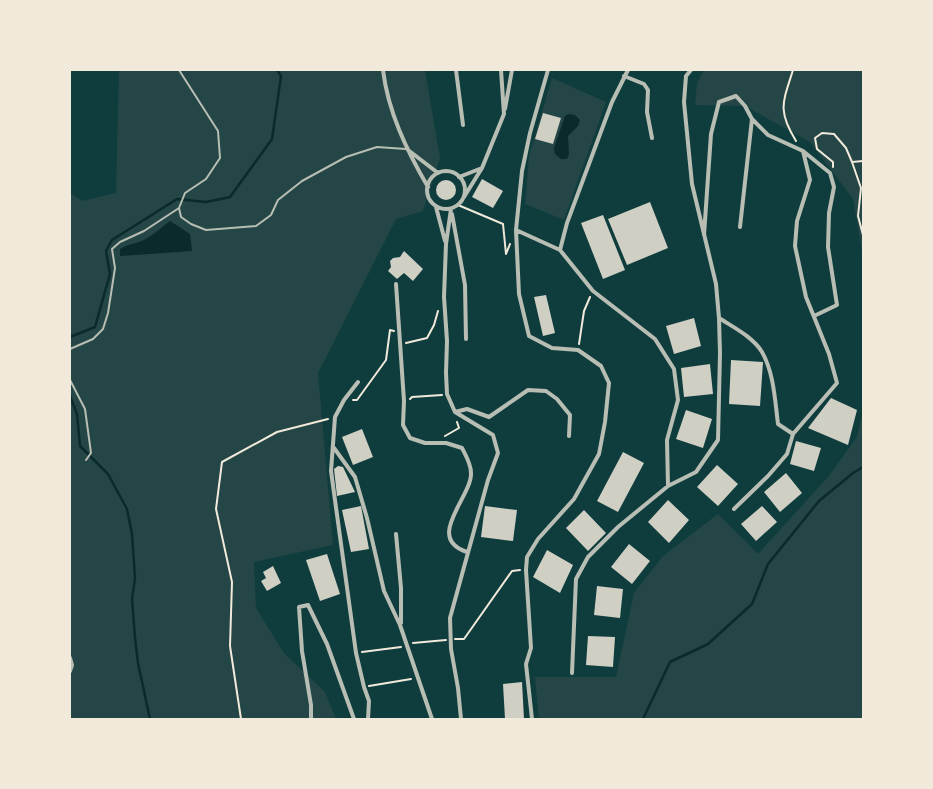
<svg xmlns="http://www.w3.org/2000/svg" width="933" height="789" font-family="Karla,sans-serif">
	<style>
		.green { fill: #244646 }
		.water { fill: #0a2a2b }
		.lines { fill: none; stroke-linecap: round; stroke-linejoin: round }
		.stream { stroke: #0a2a2b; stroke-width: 2.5 }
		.building { fill: #cfcfc3 }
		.path { stroke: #f1e9da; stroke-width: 2 }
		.service { stroke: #b8beb3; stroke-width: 2 }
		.minor { stroke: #b8beb3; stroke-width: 4 }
	</style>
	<rect width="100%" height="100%" fill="#0f3d3e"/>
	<path class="green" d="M119 70H425L440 158 423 211 396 219 318 373 333 545 254 562 256 608 284 653 325 692 336 719H70V193L82 201 116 193Z
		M704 70H863V256L853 199 810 142 745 106 695 105 697 83Z
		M552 78 606 102 564 220 525 204 529 156Z
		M863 410V719H539L535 677H616L634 593 663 556 718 514 758 554 828 477 857 437Z"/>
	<path class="water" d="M569 114 575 115 580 120 578 126 568 136 569 154 567 159H561L555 154 554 148 565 116Z
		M170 221 190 234 192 251 120 256V249C127 245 132 244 139 242 151 238 160 228 170 221Z"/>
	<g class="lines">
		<path class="stream" d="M70 337 95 327 110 274 106 251 112 240 177 199 206 202 230 197 272 139 281 76 277 70
			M70 396 77 414 80 446 108 474 127 509 132 534 135 578 132 599 135 638 138 663 150 719
			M643 719 670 662 708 644 752 604 768 564 819 501 853 473 863 467"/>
	</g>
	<path class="building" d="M543 113 561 118 553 144 535 139Z
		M482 179 503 191 493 208 472 197Z
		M436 190a10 10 0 1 1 20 0a10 10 0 1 1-20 0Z
		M650 202 668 248 627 265 608 219Z
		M603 215 625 270 603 279 581 223Z
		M404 251 423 269 413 281 404 273 397 279 388 271 391 267 390 261 393 258 400 257Z
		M546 295 555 333 543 336 534 297Z
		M694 318 701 346 674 354 666 326Z
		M731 360 763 362 760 406 729 404Z
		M710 364 713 394 684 397 681 368Z
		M831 398 857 410 848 445 808 428Z
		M686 410 712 419 703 448 676 439Z
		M362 429 373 457 353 465 342 437Z
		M796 441 821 448 814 471 790 464Z
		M623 452 644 463 618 512 597 501Z
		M717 465 738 484 718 506 697 487Z
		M338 466 343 467 355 492 337 496 334 469Z
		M786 473 802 493 780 512 764 492Z
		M668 500 689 520 669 543 648 522Z
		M361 506 369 549 351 552 342 510Z
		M485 506 517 510 513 541 481 537Z
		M762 506 777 522 756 541 741 524Z
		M584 510 606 533 588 551 566 528Z
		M629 544 650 561 632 584 611 567Z
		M547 550 573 565 560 593 533 577Z
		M327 554 340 594 320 601 306 560Z
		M273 566 281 583 267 591 261 581 266 578 263 572Z
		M597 586 623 589 620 618 594 615Z
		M588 636 615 637 613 667 586 665Z
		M522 682 524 719H505L503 684Z"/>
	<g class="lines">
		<path class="path" d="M793 70C783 102 777 110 796 141
			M852 162 861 188 858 216 863 235
			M833 167V162L817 149 815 138 822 133 834 134 846 148 852 162 863 161
			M458 205 503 224 506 254 510 244
			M406 343 427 338 434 325 438 311
			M579 344 584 311 590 297
			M410 399 412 397 442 395
			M353 400H357L386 360 390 330 394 331
			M445 436 459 428 457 422
			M455 639H464L512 571 520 570
			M413 643 446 640
			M362 652 401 647
			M369 686 411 679
			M241 719 230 646 232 582 216 509 222 462 277 432 328 419"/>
		<path class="service" d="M179 70 218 131 220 158 206 179 185 193 179 208 181 217 191 224 206 230 256 226 271 215 278 200 302 181 346 157 377 147 406 149
			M70 349 93 339 103 329 108 313 115 268 112 249 120 242 144 231 179 208
			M70 380 85 409 91 453 86 460"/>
		<path class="minor" d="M383 70C388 112 407 151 428 187
			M456 70 463 125
			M691 70 686 76 684 102 692 184 716 284 719 318C733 327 753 337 762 352 774 373 775 401 778 424L793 434
			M624 76 644 84 648 90 647 112 652 138
			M505 109 512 70
			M408 150 438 173
			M427 190a19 19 0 1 1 38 0a19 19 0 1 1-38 0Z
			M459 177 482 168
			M464 197 482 168 504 114 501 70
			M436 207 445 241
			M451 209 446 244 444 297 447 341 446 373 447 394 455 412 493 435 498 453 488 480 450 618 451 649 458 688 461 719
			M452 214 465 285 466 339
			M740 227 752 119
			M516 230 560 250 593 291 655 339 674 369 678 400 667 440 668 486
			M704 235 711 134 719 102 736 96 745 106 752 119 768 135 803 151 830 173 834 187 829 213 828 247 837 305 814 316
			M560 250 567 223 612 102 628 70
			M396 284 404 401 403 425 410 438 425 443H446L462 448C466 456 471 464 471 473 472 497 424 538 467 552
			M358 382 344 400 335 417 331 471 356 653 364 687 369 701 368 719
			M455 412 467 409 489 417 528 390 546 391 557 399 570 415 569 436
			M334 448 355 477 367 518 384 591 400 625 432 719
			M734 509 768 476 787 454 793 434 837 383 829 354 806 297 795 246 797 221 810 180 803 151
			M396 534 401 588V623
			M70 658 72 665 70 671
			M572 673 576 579 588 557 618 527 668 486 696 472 718 440 720 353 719 318
			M311 719V705L302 651 299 607 308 605 327 644 354 719
			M532 719 526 664 531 648 526 570 527 557 538 539 574 499 599 454 605 422 609 383 601 366 578 350 552 348 529 336 519 294 516 230 522 171 530 133 548 70"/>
	</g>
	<rect width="933" height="789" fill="none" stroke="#f1e9da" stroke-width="142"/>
</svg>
